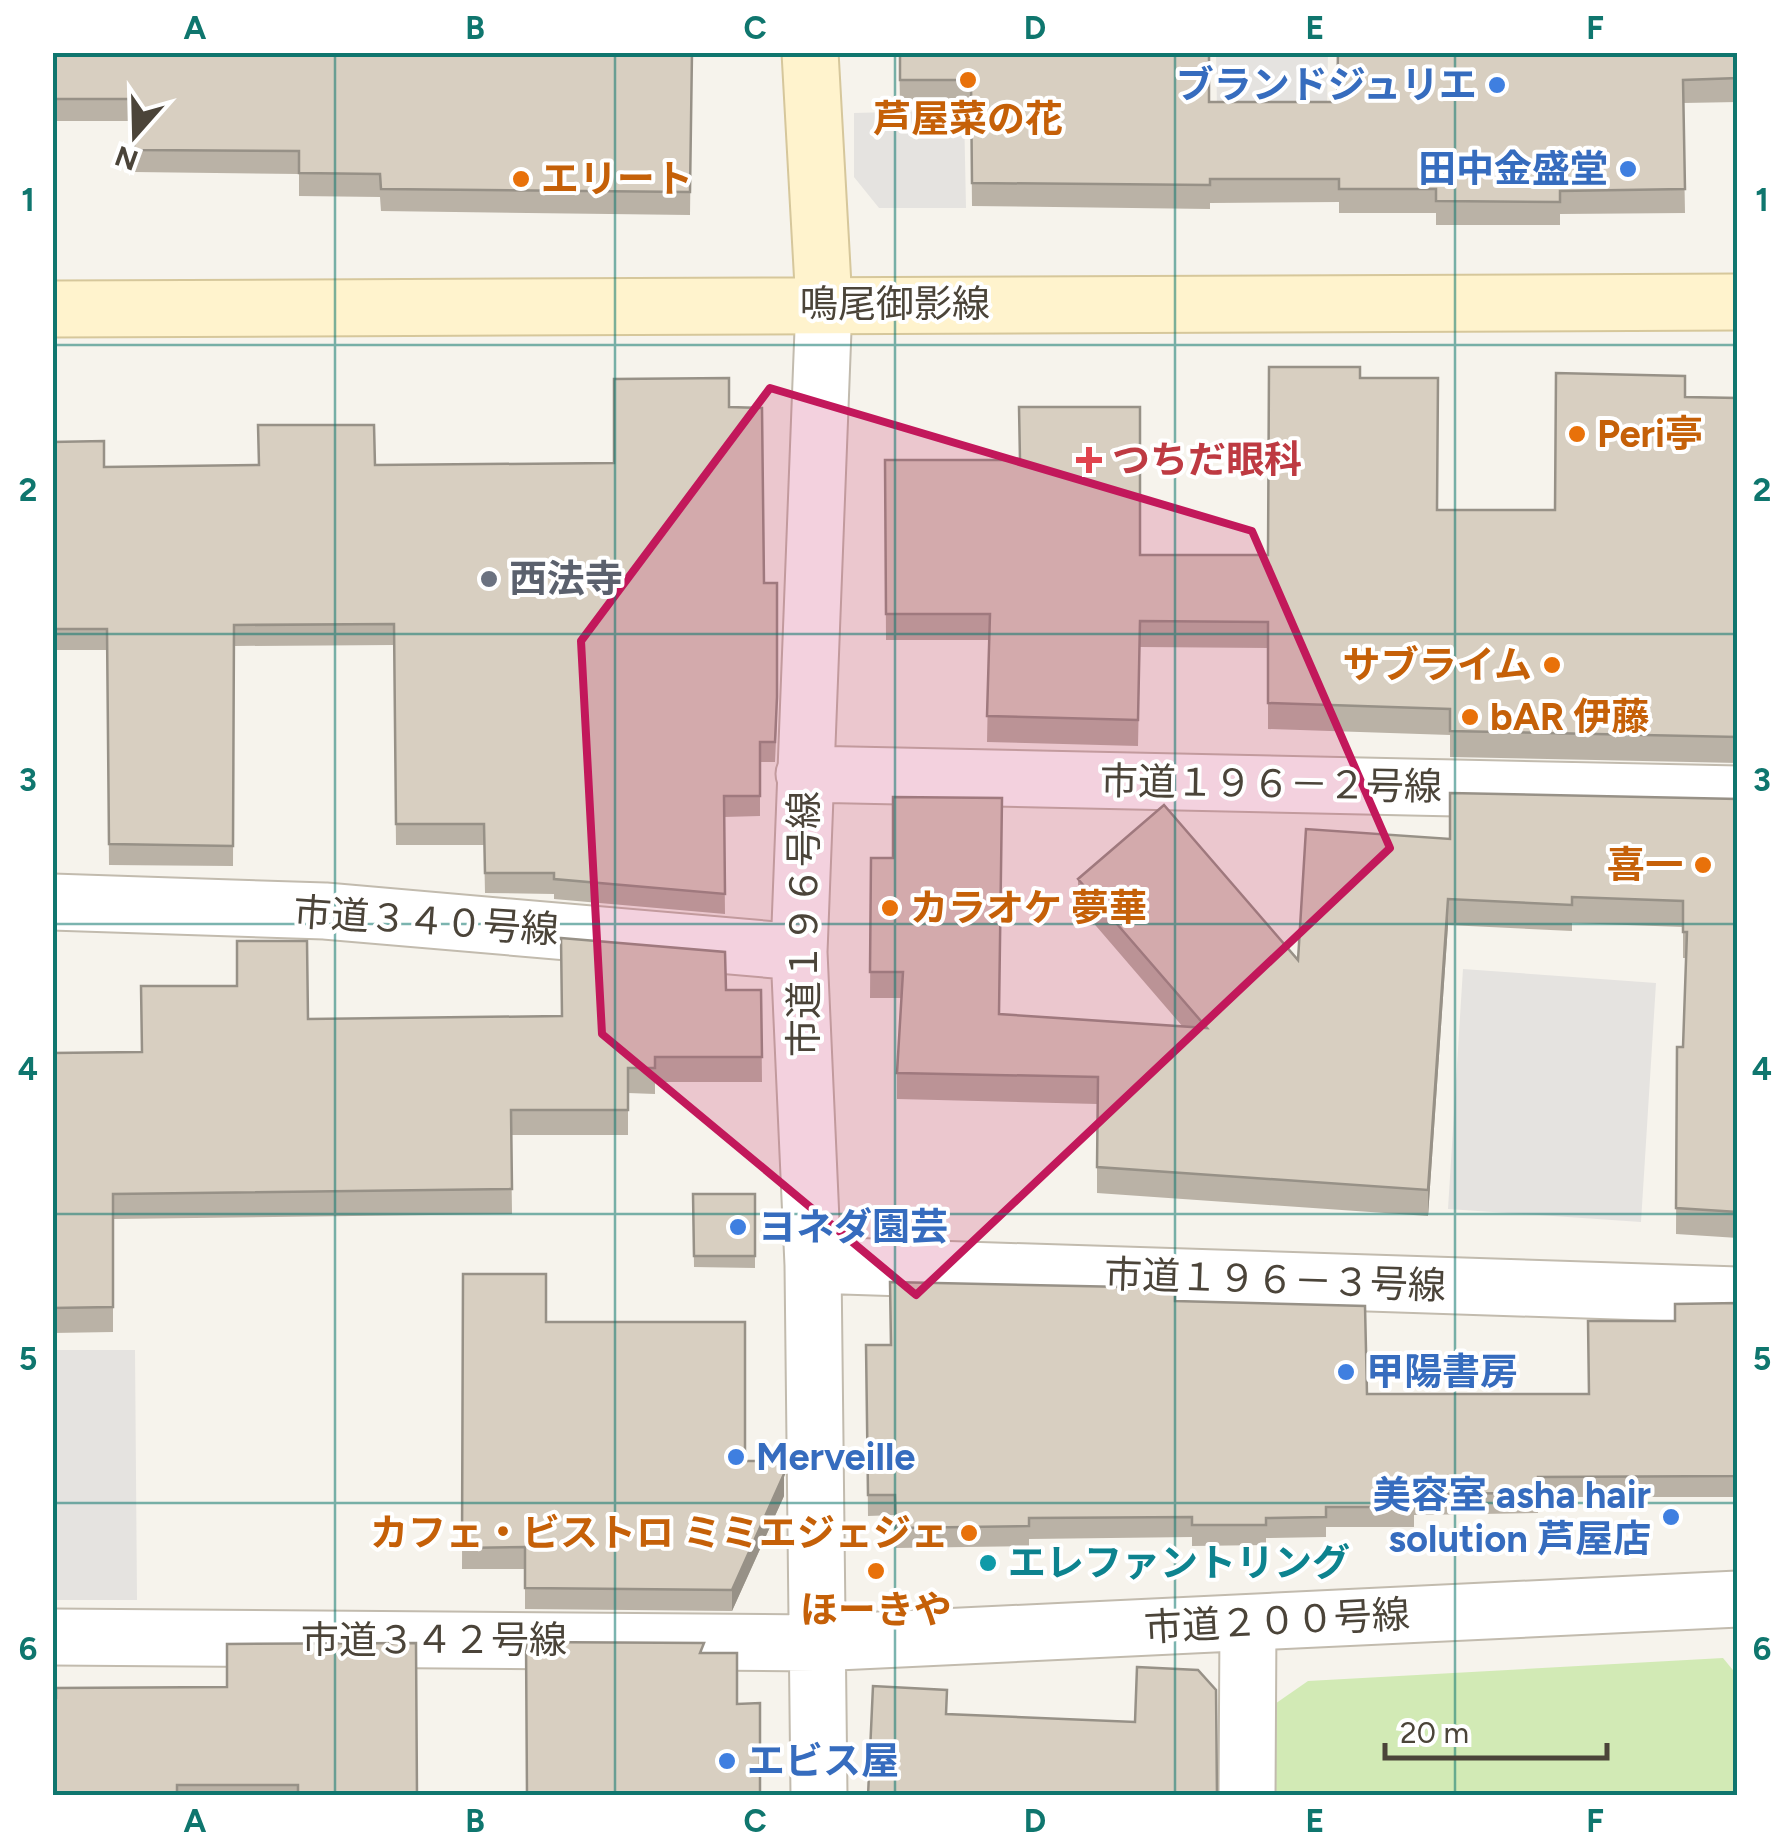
<svg xmlns="http://www.w3.org/2000/svg" width="1790" height="1848" font-family="Figtree,'Noto Sans JP',sans-serif">
	<style>
		.green { fill: #d2eab5 }
		.parking { fill: #e5e3e0 }
		.lines { fill: none; stroke-linecap: round; stroke-linejoin: round }
		.street-casing { stroke: #c2bbae; stroke-width: 59 }
		.secondary-casing { stroke: #d6c79b; stroke-width: 59 }
		.street { stroke: #fff; stroke-width: 55 }
		.secondary { stroke: #fff3cd; stroke-width: 55 }
		.wall { fill: #bab2a6 }
		.shaded-wall { fill: #979187 }
		.building { fill: #d8cfc1; stroke: #979187; stroke-width: 2.5 }
		.marked { fill: #c2185b; fill-opacity: 0.2; stroke: #c2185b; stroke-width: 8; stroke-linejoin: round }
		.grid { fill: none; stroke: #0f766e; stroke-width: 2.5; stroke-opacity: 0.55 }
		.food-dot { fill: #e8710a; stroke: #fff; stroke-width: 4 }
		.shop-dot { fill: #3f7fe0; stroke: #fff; stroke-width: 4 }
		.health-dot { fill: #e0444e; stroke: #fff; stroke-width: 4 }
		.worship-dot { fill: #6b7280; stroke: #fff; stroke-width: 4 }
		.culture-dot { fill: #0f9aa8; stroke: #fff; stroke-width: 4 }
		.labels { text-anchor: middle; dominant-baseline: central; stroke-width: 8; stroke-linejoin: round; paint-order: stroke }
		.shop-label { font-size: 38px; font-weight: bold; fill: #366cbe; stroke: #fff; text-anchor: start }
		.food-label { font-size: 38px; font-weight: bold; fill: #c56008; stroke: #fff; text-anchor: start }
		.street-label { font-size: 38px; fill: #4b4439; stroke: #fff }
		.health-label { font-size: 38px; font-weight: bold; fill: #be3a42; stroke: #fff; text-anchor: start }
		.worship-label { font-size: 38px; font-weight: bold; fill: #5b616d; stroke: #fff; text-anchor: start }
		.culture-label { font-size: 38px; font-weight: bold; fill: #0d838f; stroke: #fff; text-anchor: start }
		.neatline { fill: none; stroke: #0f766e; stroke-width: 4 }
		.grid-label { font-size: 32px; text-anchor: middle; font-weight: bold; fill: #0f766e }
	</style>
	<rect width="100%" height="100%" fill="#f6f3ec"/>
	<path class="green" d="M1723 1658 1737 1675V1795H1272V1706L1308 1681Z"/>
	<path class="parking" d="M1216 53H1328L1327 108 1217 107Z
		M964 110 966 208H879L854 177V113Z
		M1463 969 1656 983 1641 1222 1448 1209Z
		M53 1350H135L137 1600H53Z"/>
	<g class="lines">
		<g class="street-casing">
			<path id="street" d="M804 774 1738 794
				M52 902 325 911 799 952
				M813 1265 1738 1295
				M52 1637 816 1643 1738 1599
				M819 1796 813 1265 799 952 824 304
				M1247 1796 1248 1623"/>
		</g>
		<g class="secondary-casing">
			<path id="secondary" d="M810 52 824 304
				M52 309 1738 302"/>
		</g>
		<use href="#street" class="street"/>
		<use href="#secondary" class="secondary"/>
	</g>
	<path class="wall" d="M52 52H692L690 215 381 211 380 197 299 196V174L134 172V121H52Z
		M899 52 1209 102H1337L1738 52V102L1683 103 1685 213 1560 214V225H1436V213H1339V202L1210 203V209L972 206 971 104H900Z
		M1360 378 1437 510H1555L1685 397 1738 398V763L1450 757V735L1268 729V648L1140 647 1138 746 987 742 989 640H886L885 460H1019L1140 555H1268Z
		M729 407 764 583 777 718 775 762H760V816L724 817 725 914 554 899V894L485 893 484 845H396L394 645 234 646 233 866 109 865 107 650H52V442L104 467 614 463Z
		M1737 799 1738 1238 1676 1234 1677 1047H1683L1686 958H1683V927L1572 923V931L1448 925 1428 1216 1097 1193V1104L897 1099V1073L902 998H870L871 858 999 1014 1183 1027 1078 905V879L1298 960 1450 839Z
		M726 990H761L762 1082H655V1094L628 1093V1135H511L512 1214 113 1219V1332L52 1333V1053L142 1052 308 1019 561 1016Z
		M693 1194H755V1268L694 1267Z
		M463 1274 546 1322 745 1461 784 1496 732 1611 525 1609V1569H462Z
		M1175 1301 1367 1394H1589L1675 1321 1738 1303V1497H1538V1513L1414 1515V1527H1326V1537L1266 1538V1545L1192 1546V1537L1029 1539V1546L896 1548 895 1515 868 1516 866 1345H891Z
		M52 1698 417 1796H52Z"/>
	<path class="shaded-wall" d="M1448 899V925L1428 1216V1190Z
		M784 1474V1496L732 1611V1590Z"/>
	<path class="building" d="M52 52H692L690 192 381 189 380 174 299 173V151L134 150V99H52Z
		M900 52H1209V102H1337L1338 52H1738V78L1683 80 1685 189 1560 191V202L1436 201V189H1339V179H1210V185L972 183 971 80H900Z
		M1269 367H1360V378H1438L1437 510H1555L1556 373 1685 376V397L1738 398V737L1450 731V709L1268 703V622L1140 621 1138 720 987 716 990 614H886L885 460H1020L1019 407H1140V555H1268Z
		M729 378V407L762 408 764 583H777V697L775 742H760V796H724L725 894 554 879V873H485L484 824H396L394 624 234 625 233 846 109 844 107 629H52V442L104 441V467L259 465 258 425H374L375 465 614 463V379Z
		M1450 793 1738 799V1212L1676 1208 1677 1047H1683L1687 932H1683V901L1572 897V905L1448 899 1428 1190 1097 1167 1098 1077 897 1073 903 972H870L871 858H893V797L1002 798 999 1014 1207 1028 1078 879 1164 805 1298 960 1306 829 1450 839Z
		M561 938 725 952 726 990H761L762 1057H655V1068H628V1110H511L512 1189 113 1194V1307L52 1308V1053L142 1052 141 986H237V941H307L308 1019 562 1016Z
		M693 1194H755V1256H694Z
		M463 1274H546V1322H745V1461H784V1474L732 1590 525 1588V1547L462 1548Z
		M890 1282 1175 1288V1301L1365 1306 1367 1394H1589L1588 1321H1675V1304L1738 1303V1476L1538 1477V1493L1414 1494V1507H1326V1517L1266 1518V1525H1192V1517L1029 1518V1526L896 1528 895 1495H868L866 1345H891Z
		M526 1642 704 1643 700 1653H737V1704L760 1703V1796H527Z
		M416 1643 417 1796H298V1785H177V1796H52V1698H56V1688L227 1687V1644Z
		M1137 1667 1198 1670 1216 1690 1217 1796H868L873 1686 947 1690 946 1714 1135 1722Z"/>
	<path class="marked" d="M770 388 1252 531 1390 848 916 1295 602 1034 581 641Z"/>
	<path class="grid" d="M335 52V1796M615 52V1796M895 52V1796M1175 52V1796M1455 52V1796M52 345H1738M52 634H1738M52 924H1738M52 1214H1738M52 1503H1738"/>
	<g class="food-dot">
		<circle cx="968" cy="80" r="10"/>
		<circle cx="521" cy="179" r="10"/>
		<circle cx="1577" cy="434" r="10"/>
		<circle cx="1552" cy="665" r="10"/>
		<circle cx="1470" cy="717" r="10"/>
		<circle cx="1703" cy="865" r="10"/>
		<circle cx="890" cy="908" r="10"/>
		<circle cx="969" cy="1533" r="10"/>
		<circle cx="876" cy="1571" r="10"/>
	</g>
	<g class="shop-dot">
		<circle cx="1497" cy="85" r="10"/>
		<circle cx="1628" cy="169" r="10"/>
		<circle cx="738" cy="1227" r="10"/>
		<circle cx="1346" cy="1372" r="10"/>
		<circle cx="736" cy="1457" r="10"/>
		<circle cx="1671" cy="1517" r="10"/>
		<circle cx="727" cy="1761" r="10"/>
	</g>
	<path class="health-dot" d="M1084 445h10v10h10v10h-10v10h-10v-10h-10v-10h10z"/>
	<circle class="worship-dot" cx="489" cy="579" r="10"/>
	<circle class="culture-dot" cx="988" cy="1563" r="10"/>
	<g class="labels">
		<g class="shop-label">
			<text x="1477" y="85" text-anchor="end">ブランドジュリエ</text>
			<text x="1608" y="169" text-anchor="end">田中金盛堂</text>
			<text x="758" y="1227">ヨネダ園芸</text>
			<text x="1366" y="1372">甲陽書房</text>
			<text x="756" y="1457">Merveille</text>
			<text x="1651" y="1495" text-anchor="end">美容室 asha hair<tspan x="1651" dy="44">solution 芦屋店</tspan></text>
			<text x="747" y="1761">エビス屋</text>
		</g>
		<g class="food-label">
			<text x="968" y="119" text-anchor="middle">芦屋菜の花</text>
			<text x="541" y="179">エリート</text>
			<text x="1597" y="434">Peri亭</text>
			<text x="1532" y="665" text-anchor="end">サブライム</text>
			<text x="1490" y="717">bAR 伊藤</text>
			<text x="1683" y="865" text-anchor="end">喜一</text>
			<text x="910" y="908">カラオケ 夢華</text>
			<text x="949" y="1533" text-anchor="end">カフェ・ビストロ ミミエジェジェ</text>
			<text x="876" y="1610" text-anchor="middle">ほーきや</text>
		</g>
		<g class="street-label">
			<text x="895" y="304">鳴尾御影線</text>
			<text transform="translate(1271 784) rotate(1)">市道１９６－２号線</text>
			<text transform="translate(426 921) rotate(4)">市道３４０号線</text>
			<text transform="translate(804 924) rotate(-90)">市道１９６号線</text>
			<text transform="translate(1275 1280) rotate(2)">市道１９６－３号線</text>
			<text transform="translate(1277 1621) rotate(-3)">市道２００号線</text>
			<text x="434" y="1640">市道３４２号線</text>
		</g>
		<g class="health-label">
			<text x="1112" y="460">つちだ眼科</text>
		</g>
		<g class="worship-label">
			<text x="509" y="579">西法寺</text>
		</g>
		<g class="culture-label">
			<text x="1008" y="1563">エレファントリング</text>
		</g>
	</g>
	<rect width="1790" height="1848" fill="none" stroke="#ffffff" stroke-width="110"/>
	<g transform="translate(135 135) rotate(200)" stroke="#ffffff" stroke-width="8" paint-order="stroke">
	<path d="M0-8L18 38L0 25L-18 38Z" fill="#4b4439"/>
	<text y="-15" font-size="28" font-weight="bold" text-anchor="middle" fill="#4b4439">N</text>
	</g>
	<path d="M1385 1743v15h222v-15" fill="none" stroke="#4b4439" stroke-width="5"/>
	<text x="1400" y="1743" font-size="30" fill="#4b4439" stroke="#ffffff" stroke-width="8" paint-order="stroke">20 m</text>
	<rect x="55" y="55" width="1680" height="1738" class="neatline"/>
	<g class="grid-label">
		<text x="195" y="39">A</text>
		<text x="475" y="39">B</text>
		<text x="755" y="39">C</text>
		<text x="1035" y="39">D</text>
		<text x="1315" y="39">E</text>
		<text x="1595" y="39">F</text>
		<text x="28" y="211">1</text>
		<text x="1762" y="211">1</text>
		<text x="28" y="501">2</text>
		<text x="1762" y="501">2</text>
		<text x="28" y="791">3</text>
		<text x="1762" y="791">3</text>
		<text x="28" y="1080">4</text>
		<text x="1762" y="1080">4</text>
		<text x="28" y="1370">5</text>
		<text x="1762" y="1370">5</text>
		<text x="28" y="1660">6</text>
		<text x="1762" y="1660">6</text>
		<text x="195" y="1832">A</text>
		<text x="475" y="1832">B</text>
		<text x="755" y="1832">C</text>
		<text x="1035" y="1832">D</text>
		<text x="1315" y="1832">E</text>
		<text x="1595" y="1832">F</text>
	</g>
</svg>
